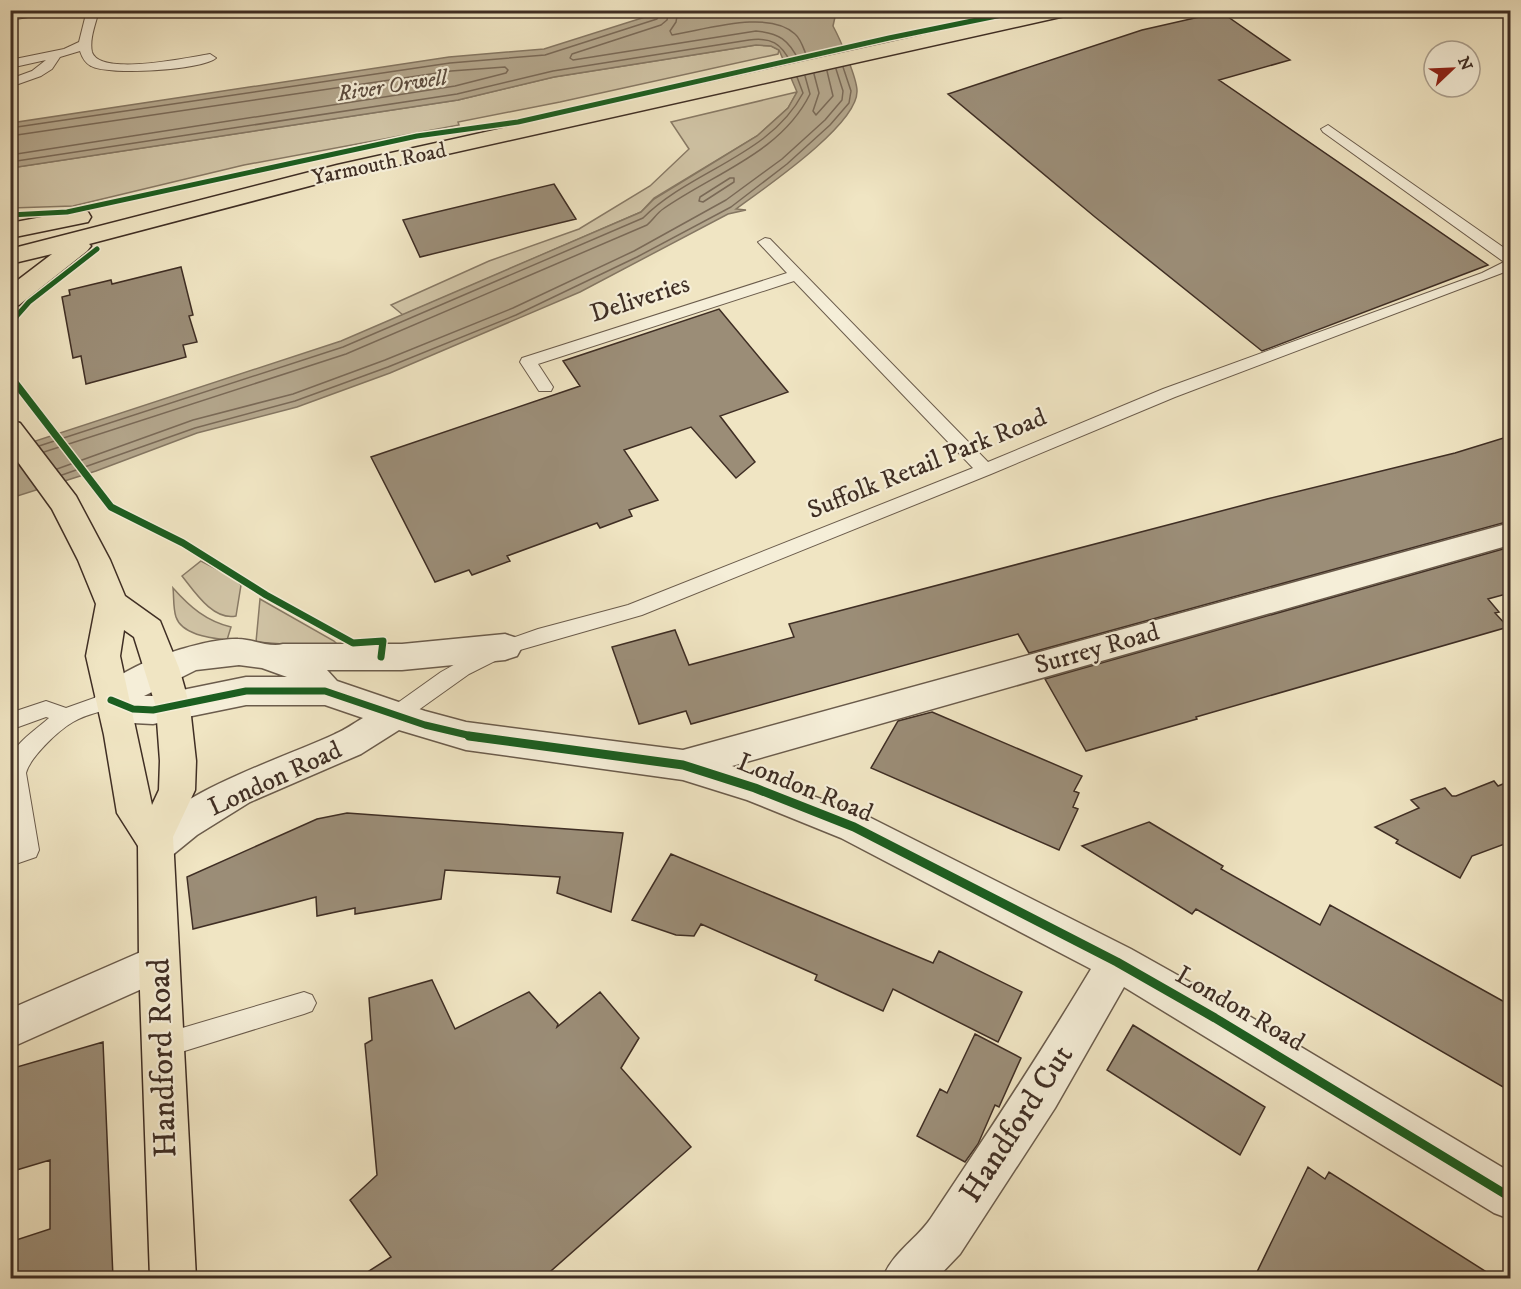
<svg xmlns="http://www.w3.org/2000/svg" width="1521" height="1289" font-family="'IM FELL DW Pica',serif">
	<style>
		.green { fill: #d2c6a8; stroke: #887a66; stroke-width: 1.5 }
		.water { fill: #b4a78d; stroke: #857763; stroke-width: 1.5 }
		.lines { fill: none; stroke-linecap: round; stroke-linejoin: round }
		.shore { stroke: #7a6a58; stroke-width: 1.5 }
		.building { fill: #9b8d77; stroke: #3f2e24; stroke-width: 1.5 }
		.lane-casing { stroke: #6b5c4c; stroke-width: 2 }
		.street-casing { stroke: #6b5c4c; stroke-width: 3 }
		.primary-casing { stroke: #3f2e24; stroke-width: 3 }
		.lane { fill: #f5eed8; fill-rule: evenodd }
		.street { fill: #f5eed8; fill-rule: evenodd }
		.primary { fill: #f0e5c3; fill-rule: evenodd }
		.cycleway-far2-casing { stroke: #f5eed8; stroke-width: 8 }
		.cycleway-far1-casing { stroke: #f5eed8; stroke-width: 10 }
		.cycleway-casing { stroke: #f5eed8; stroke-width: 13 }
		.cycleway-far2 { stroke: #1b5e20; stroke-width: 5 }
		.cycleway-far1 { stroke: #1b5e20; stroke-width: 7 }
		.cycleway { stroke: #1b5e20; stroke-width: 9 }
		.labels { text-anchor: middle; dominant-baseline: central; stroke-width: 4.5; stroke-linejoin: round; paint-order: stroke }
		.far-water-label { font-size: 22px; font-style: italic; fill: #5c4c3e; stroke: #f5eed8 }
		.far-street-label { font-size: 22px; fill: #3f2e24; stroke: #f5eed8 }
		.street-label { font-size: 26px; fill: #3f2e24; stroke: #f5eed8 }
		.near-street-label { font-size: 32px; fill: #3f2e24; stroke: #f5eed8 }
	</style>
	<rect width="100%" height="100%" fill="#f0e5c3"/>
	<filter id="stains"><feTurbulence type="fractalNoise" baseFrequency=".00333" numOctaves="4"/><feColorMatrix values="0 0 0 0 .2 0 0 0 0 .09 0 0 0 0 .02 0 0 0 .5 -.17"/></filter>
	<radialGradient id="worn" r=".72"><stop offset=".6" stop-color="#630" stop-opacity="0"/><stop offset="1" stop-color="#630" stop-opacity=".3"/></radialGradient>
	<path class="green" d="M756 45 771 46 779 50 778 54 560 102 458 122 459 125 244 165 73 206 11 208V168L458 100 554 77Z
		M797 92 788 108 757 136 654 198 641 212 403 315 391 305 489 261 579 229 650 186 689 149 671 122Z
		M201 561 232 577 241 585 236 616C213 621 194 591 182 576Z
		M173 588C190 607 206 621 231 627L227 640C211 638 182 635 176 617 173 608 174 597 173 588Z
		M260 599 334 641 338 645 337 648 256 642Z"/>
	<path class="water" d="M664 11H842L835 17 833 26C840 39 857 78 857 91 858 125 763 189 736 209L746 210 728 214 580 292 390 373 297 407 197 433 96 471 11 498V449L341 341 641 212 654 199 757 136 788 108 797 92 779 50 771 46 756 45 554 77 458 100 11 168V123L449 57 544 49Z"/>
	<g class="lines">
		<path class="shore" d="M669 10 667 20 661 25 572 54 570 58 573 60 756 31C779 33 789 40 799 61
			M678 10 676 22 670 31 672 35C705 30 768 9 795 34 802 40 804 51 808 59
			M814 74 819 93 813 111 816 115 833 96 827 71
			M10 128 450 63 545 55 657 19 662 10
			M10 136 451 71 505 67 508 70 506 73 455 86 10 155
			M10 162 457 94 553 71 749 40C771 37 781 43 791 63
			M730 178H734V182L703 202 699 201 700 197Z
			M39 446 343 347 643 218C691 170 770 156 803 93L797 77
			M44 452 346 354 647 225C653 220 657 213 663 209 714 173 781 153 810 94L805 76
			M57 469 193 420 293 394 385 360 513 308 634 251 726 200 782 159 825 120 842 100 843 91 836 69
			M62 475 195 428 295 401 388 367 516 315 637 257 731 207 787 164 830 125 849 103 851 91 843 67"/>
	</g>
	<path class="building" d="M1221 12 1290 60 1219 80 1488 265 1262 351 1095 217 948 94 1142 30Z
		M554 184 576 219 420 257 403 220Z
		M181 267 193 315 189 316 197 342 183 345 186 357 86 384 81 356 73 358 62 297 70 295 69 290 111 280 112 284Z
		M719 309 788 392 720 416 755 462 736 478 691 427 624 450 658 500 629 510 632 516 600 528 597 523 507 556 510 561 472 575 469 570 435 582 371 457 580 386 563 361Z
		M1510 436V521L1029 653 1018 634 691 724 686 711 639 724 612 647 675 630 689 665 794 637 789 624 1267 499 1455 453Z
		M1510 547V593L1488 599 1499 612 1495 613 1508 627 1196 717 1197 719 1086 751 1045 679Z
		M932 712 1082 776 1074 791 1079 793 1073 807 1078 809 1059 850 871 768 898 721Z
		M1494 781 1498 786 1510 781V842L1472 856 1460 878 1396 843 1398 840 1375 827 1419 808 1411 800 1445 788 1452 796H1456Z
		M347 813 623 833 611 912 557 893 560 877 445 870 441 899 355 914V908L317 916 316 897 193 929 187 877 317 819Z
		M1149 822 1223 866 1221 869 1320 925 1330 905 1510 1005V1091L1196 909 1192 914 1082 846Z
		M671 854 933 963 939 951 1022 992 998 1042 893 989 883 1011 815 980 817 975 701 924 694 936 676 935 632 920Z
		M432 980 455 1029 529 992 558 1024 557 1027 600 992 639 1038 621 1068 691 1147 543 1278H358L391 1257 350 1200 377 1175 365 1044 372 1040 369 998Z
		M1133 1025 1265 1107 1240 1155 1107 1070Z
		M975 1034 1021 1058 999 1107 995 1105 978 1144 965 1162 917 1136 940 1089 947 1093Z
		M103 1042 113 1278H10V1242L50 1229V1160L10 1172V1069Z
		M1308 1167 1325 1179 1329 1172 1496 1278H1254Z"/>
	<g class="lines">
		<g class="lane-casing">
			<path id="lane" d="M21 10H52L46 14 10 20V12Z
				M87 10H99C96 23 89 39 92 52 100 77 190 57 210 54L216 58C203 70 108 76 91 66 85 63 82 57 80 51L60 57 52 69 41 76 10 87V79L32 71 46 60 10 68V60L64 49 79 42Z
				M1328 125 1510 252V270L1175 397 991 474 642 615 513 652 469 674 403 721 396 723 389 721 386 715 389 709 441 672 484 648 538 629 628 605 973 468 794 281 538 364 553 387 551 391H539L520 362 522 358 787 273 758 242 765 238 770 239 988 462 1163 389 1482 273 1504 262 1323 132 1321 129Z
				M111 692 118 694 121 700 118 706C104 711 86 714 73 722 59 730 30 757 26 773L39 850 36 857 10 866V847L16 845C13 823 6 780 10 760 14 743 37 729 49 718L46 717 10 730V713L46 701 66 708Z
				M304 992 312 995 316 1003 312 1011 304 1014 162 1058 153 1054 150 1046 153 1038 162 1034Z"/>
		</g>
		<g class="street-casing">
			<path id="street" d="M1510 523V545L732 766 867 816 1131 949 1229 1004 1510 1172V1219L1494 1213 1124 987 1055 1108 960 1254 937 1278H883C892 1253 916 1240 931 1218 986 1136 1040 1054 1091 969L841 838 747 800 683 780 466 750 399 730 361 754 250 802 197 835 170 857 157 862 144 857 138 846C163 795 285 758 335 734 345 730 354 723 363 718L325 705H246L153 724 133 723 99 710 94 700C111 667 202 638 238 639 252 639 270 648 283 644H402L505 634 517 638 522 647 517 656 505 660 402 670H327L337 681 425 711 466 722 683 750ZM239 665 262 668 287 677H246L153 696H144L196 670Z
				M159 944 173 949 179 962 173 975 10 1048V1009Z"/>
		</g>
		<g class="primary-casing">
			<path id="primary" d="M1035 10H1075L1072 14 1065 16 340 178 89 244 91 246 87 251 19 305 10 307V286L52 254 10 264V249L337 165Z
				M79 210 88 212 91 217 88 222 10 238V223Z
				M10 420 20 423 76 496 110 560 125 596 160 621 179 668 190 707 196 761 195 790 173 837 196 1278H150L139 962 138 846 117 813 104 735 86 656 96 604 78 560 52 509 10 451ZM124 630 134 637 156 707 160 761 159 790 152 805 120 656Z"/>
		</g>
		<use href="#lane" class="lane"/>
		<use href="#street" class="street"/>
		<use href="#primary" class="primary"/>
		<g class="cycleway-far2-casing">
			<path id="cycleway-far2" d="M10 215 67 212 417 136 518 122 889 38 1026 10
				M14 319 29 302 97 249"/>
		</g>
		<g class="cycleway-far1-casing">
			<path id="cycleway-far1" d="M10 323 15 317
				M10 376 111 507 183 543 266 595 353 643 383 641 381 657
				M111 700 133 709 153 710 246 691H325L425 725 480 738"/>
		</g>
		<g class="cycleway-casing">
			<path id="cycleway" d="M469 736 683 765 755 788 854 827 1117 962 1215 1018 1510 1197"/>
		</g>
		<use href="#cycleway-far2" class="cycleway-far2"/>
		<use href="#cycleway-far1" class="cycleway-far1"/>
		<use href="#cycleway" class="cycleway"/>
	</g>
	<g class="labels">
		<g class="far-water-label">
			<text transform="translate(392 86) rotate(-9)">River Orwell</text>
		</g>
		<g class="far-street-label">
			<text transform="translate(379 164) rotate(-12)">Yarmouth Road</text>
		</g>
		<g class="street-label">
			<text transform="translate(640 299) rotate(-18)">Deliveries</text>
			<text transform="translate(927 464) rotate(-22)">Suffolk Retail Park Road</text>
			<text transform="translate(1097 649) rotate(-16)">Surrey Road</text>
			<text transform="translate(275 779) rotate(-25)">London Road</text>
			<text transform="translate(805 788) rotate(22)">London Road</text>
			<text transform="translate(1240 1009) rotate(30)">London Road</text>
		</g>
		<g class="near-street-label">
			<text transform="translate(163 1058) rotate(-92)">Handford Road</text>
			<text transform="translate(1017 1124) rotate(-57)">Handford Cut</text>
		</g>
	</g>
	<rect width="1521" height="1289" fill="none" stroke="#f0e5c3" stroke-width="36"/>
	<rect x="12" y="12" width="1497" height="1265" fill="none" stroke="#3f2e24" stroke-width="3"/>
	<rect x="18" y="18" width="1485" height="1253" fill="none" stroke="#3f2e24" stroke-width="1.5"/>
	<g transform="translate(1452 69) rotate(67)"><circle r="28" fill="#f5eed8" stroke="#aca190" stroke-width="1.5"/>
	<path d="M0-4.5L10 22L0 15L-10 22Z" fill="#8f2418"/>
	<text y="-9" font-size="16" font-weight="bold" text-anchor="middle" fill="#3f2e24">N</text>
	</g>
	<rect width="100%" height="100%" filter="url(#stains)"/>
	<rect width="100%" height="100%" fill="url(#worn)"/>
</svg>
